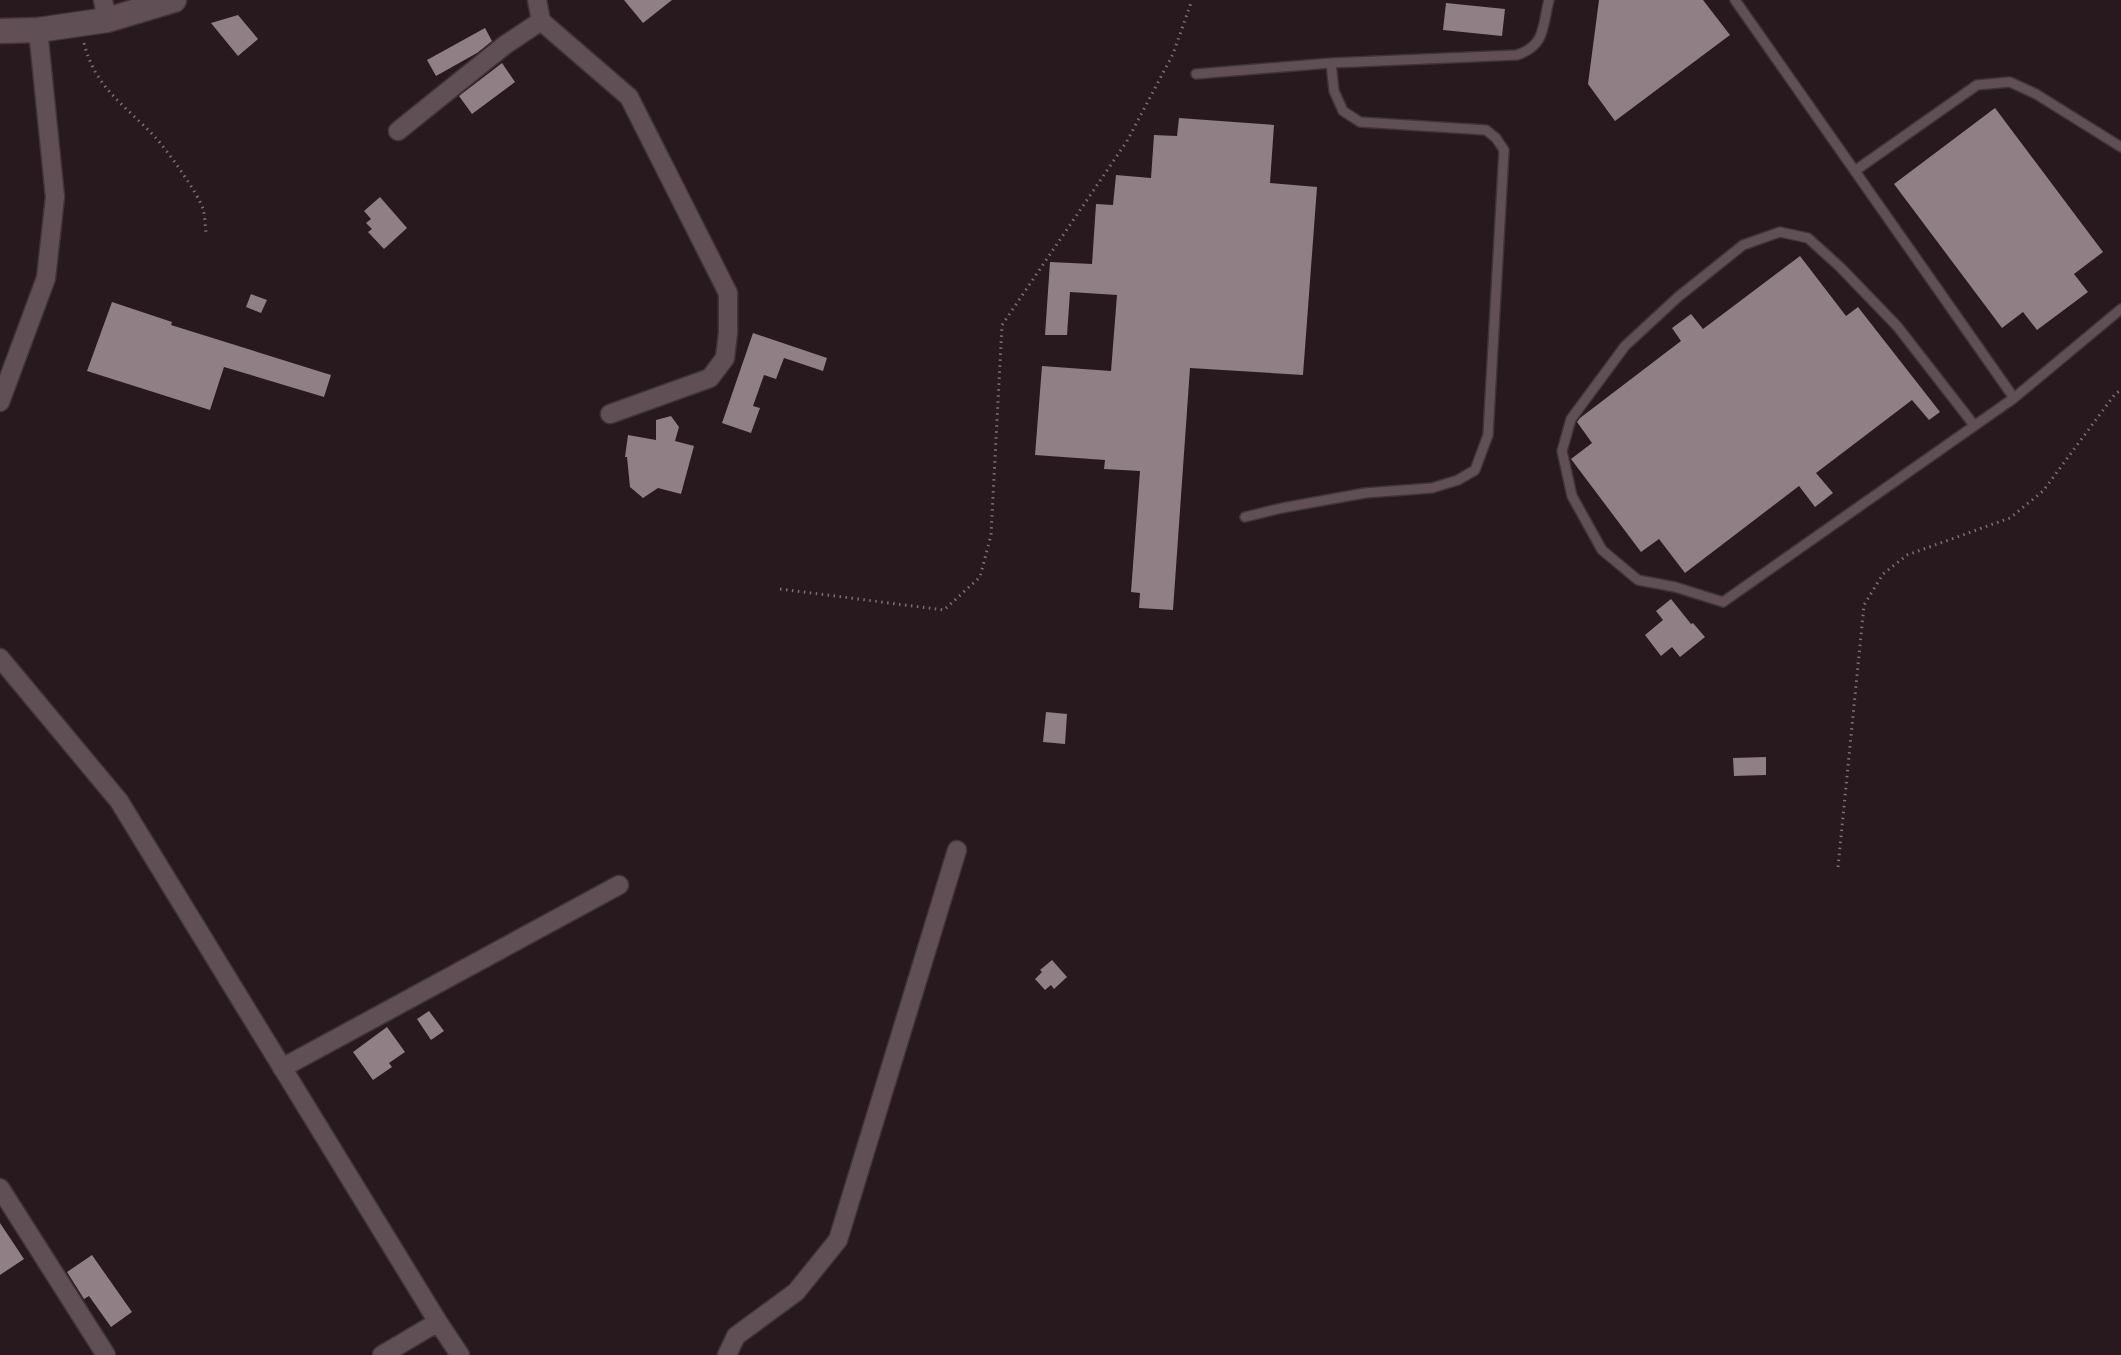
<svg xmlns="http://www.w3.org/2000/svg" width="2121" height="1355" font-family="'Exo 2',sans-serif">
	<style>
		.building { fill: #907f84 }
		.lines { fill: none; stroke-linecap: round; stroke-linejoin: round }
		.service-casing { stroke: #3f3538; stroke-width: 12 }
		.minor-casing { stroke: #3f3538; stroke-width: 21 }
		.tertiary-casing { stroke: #3f3538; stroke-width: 27 }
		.path { stroke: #7c7074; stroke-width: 3; stroke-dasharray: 1.5 4.5; stroke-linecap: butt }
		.service { stroke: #605055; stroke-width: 9 }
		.minor { stroke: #605055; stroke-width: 18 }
		.tertiary { stroke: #605055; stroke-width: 24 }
	</style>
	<rect width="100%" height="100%" fill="#27191e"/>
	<path class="building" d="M624 0H672L643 23Z
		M1599 0H1703L1730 35 1615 121 1588 84Z
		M1446 3 1505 9 1502 36 1443 30Z
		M238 15 258 39 238 56 211 23Z
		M485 28 492 41 477 53 436 76 427 60Z
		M502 63 515 82 472 114 459 96Z
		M1995 108 2103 252 2074 274 2088 292 2037 330 2023 312 2002 328 1894 184Z
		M1179 118 1274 125 1270 183 1317 187 1303 375 1190 368 1173 610 1139 608 1140 593 1131 592 1140 471 1104 469 1105 460 1035 455 1042 366 1111 371 1117 295 1070 292 1067 335H1045L1050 262 1092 264 1096 204 1113 205 1116 175 1151 178 1154 135 1177 136Z
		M380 197 407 228 384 249 368 232 372 229 366 223 371 219 364 211Z
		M1800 256 1846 316 1858 307 1940 412 1929 420 1912 400 1816 473 1833 493 1815 507 1799 486 1685 573 1659 539 1641 552 1571 459 1592 443 1577 422 1580 418 1681 341 1672 328 1691 314 1703 329Z
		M251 294 267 300 261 313 246 307Z
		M112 302 172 322 171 325 331 375 324 397 224 367 210 410 87 371Z
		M753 333 827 358 823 371 784 358 776 379 764 375 753 406 760 408 751 433 722 423Z
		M671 416 679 427 675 441 694 446 681 494 658 488 643 498 630 487 627 457H625L628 435 656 440V420Z
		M1671 599 1691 624 1693 623 1705 637 1680 657 1672 647 1661 656 1645 635 1663 620 1656 611Z
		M1046 712 1067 714 1065 744 1043 742Z
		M1766 757V775L1734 776 1733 758Z
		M1052 960 1067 977 1054 989 1051 985 1045 990 1035 979 1042 972 1040 970Z
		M429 1011 444 1031 431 1040 417 1019Z
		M387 1027 405 1052 389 1063 392 1067 373 1080 353 1052Z
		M0 1223 24 1259 0 1275Z
		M92 1255 132 1312 111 1327 89 1296 84 1299 67 1272Z"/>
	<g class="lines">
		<g class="service-casing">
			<path id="service" d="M1735 0 2014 398
				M1196 74 1331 63 1517 55C1546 45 1542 27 1549 0
				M1856 170 1977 85 2010 82 2036 94 2121 147
				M1974 425 1897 326 1840 267 1808 238 1780 232 1743 245 1678 297 1625 346 1571 419 1562 451 1572 496 1602 550 1638 580 1675 587 1723 602 2014 398 2121 309
				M1245 517 1282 508 1365 493 1432 488 1458 480 1475 470 1488 435 1504 150 1496 138 1486 130 1360 122 1343 111 1334 91 1331 63"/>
		</g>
		<g class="minor-casing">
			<path id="minor" d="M103 0 107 20
				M537 0 541 21 629 97 728 293V333L725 358 710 378 610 414
				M398 131 505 45 541 21
				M0 402 46 278 55 197 38 30
				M0 658 119 801 438 1322 460 1355
				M282 1068 619 885
				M0 1188 106 1355
				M382 1355 438 1322
				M727 1355 736 1336 796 1292 838 1240 957 850"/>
		</g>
		<g class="tertiary-casing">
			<path id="tertiary" d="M0 31 38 30 107 20 174 0"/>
		</g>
		<path class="path" d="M84 43C95 88 125 105 155 137 167 150 198 193 203 209 205 216 205 225 206 232
			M780 589 944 610 980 577 991 535 1002 325 1127 141 1173 54 1192 0
			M1838 867 1864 605 1883 574 1907 555 2010 518 2043 491 2115 394 2121 390"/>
		<use href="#service" class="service"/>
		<use href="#minor" class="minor"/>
		<use href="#tertiary" class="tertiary"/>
	</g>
</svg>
